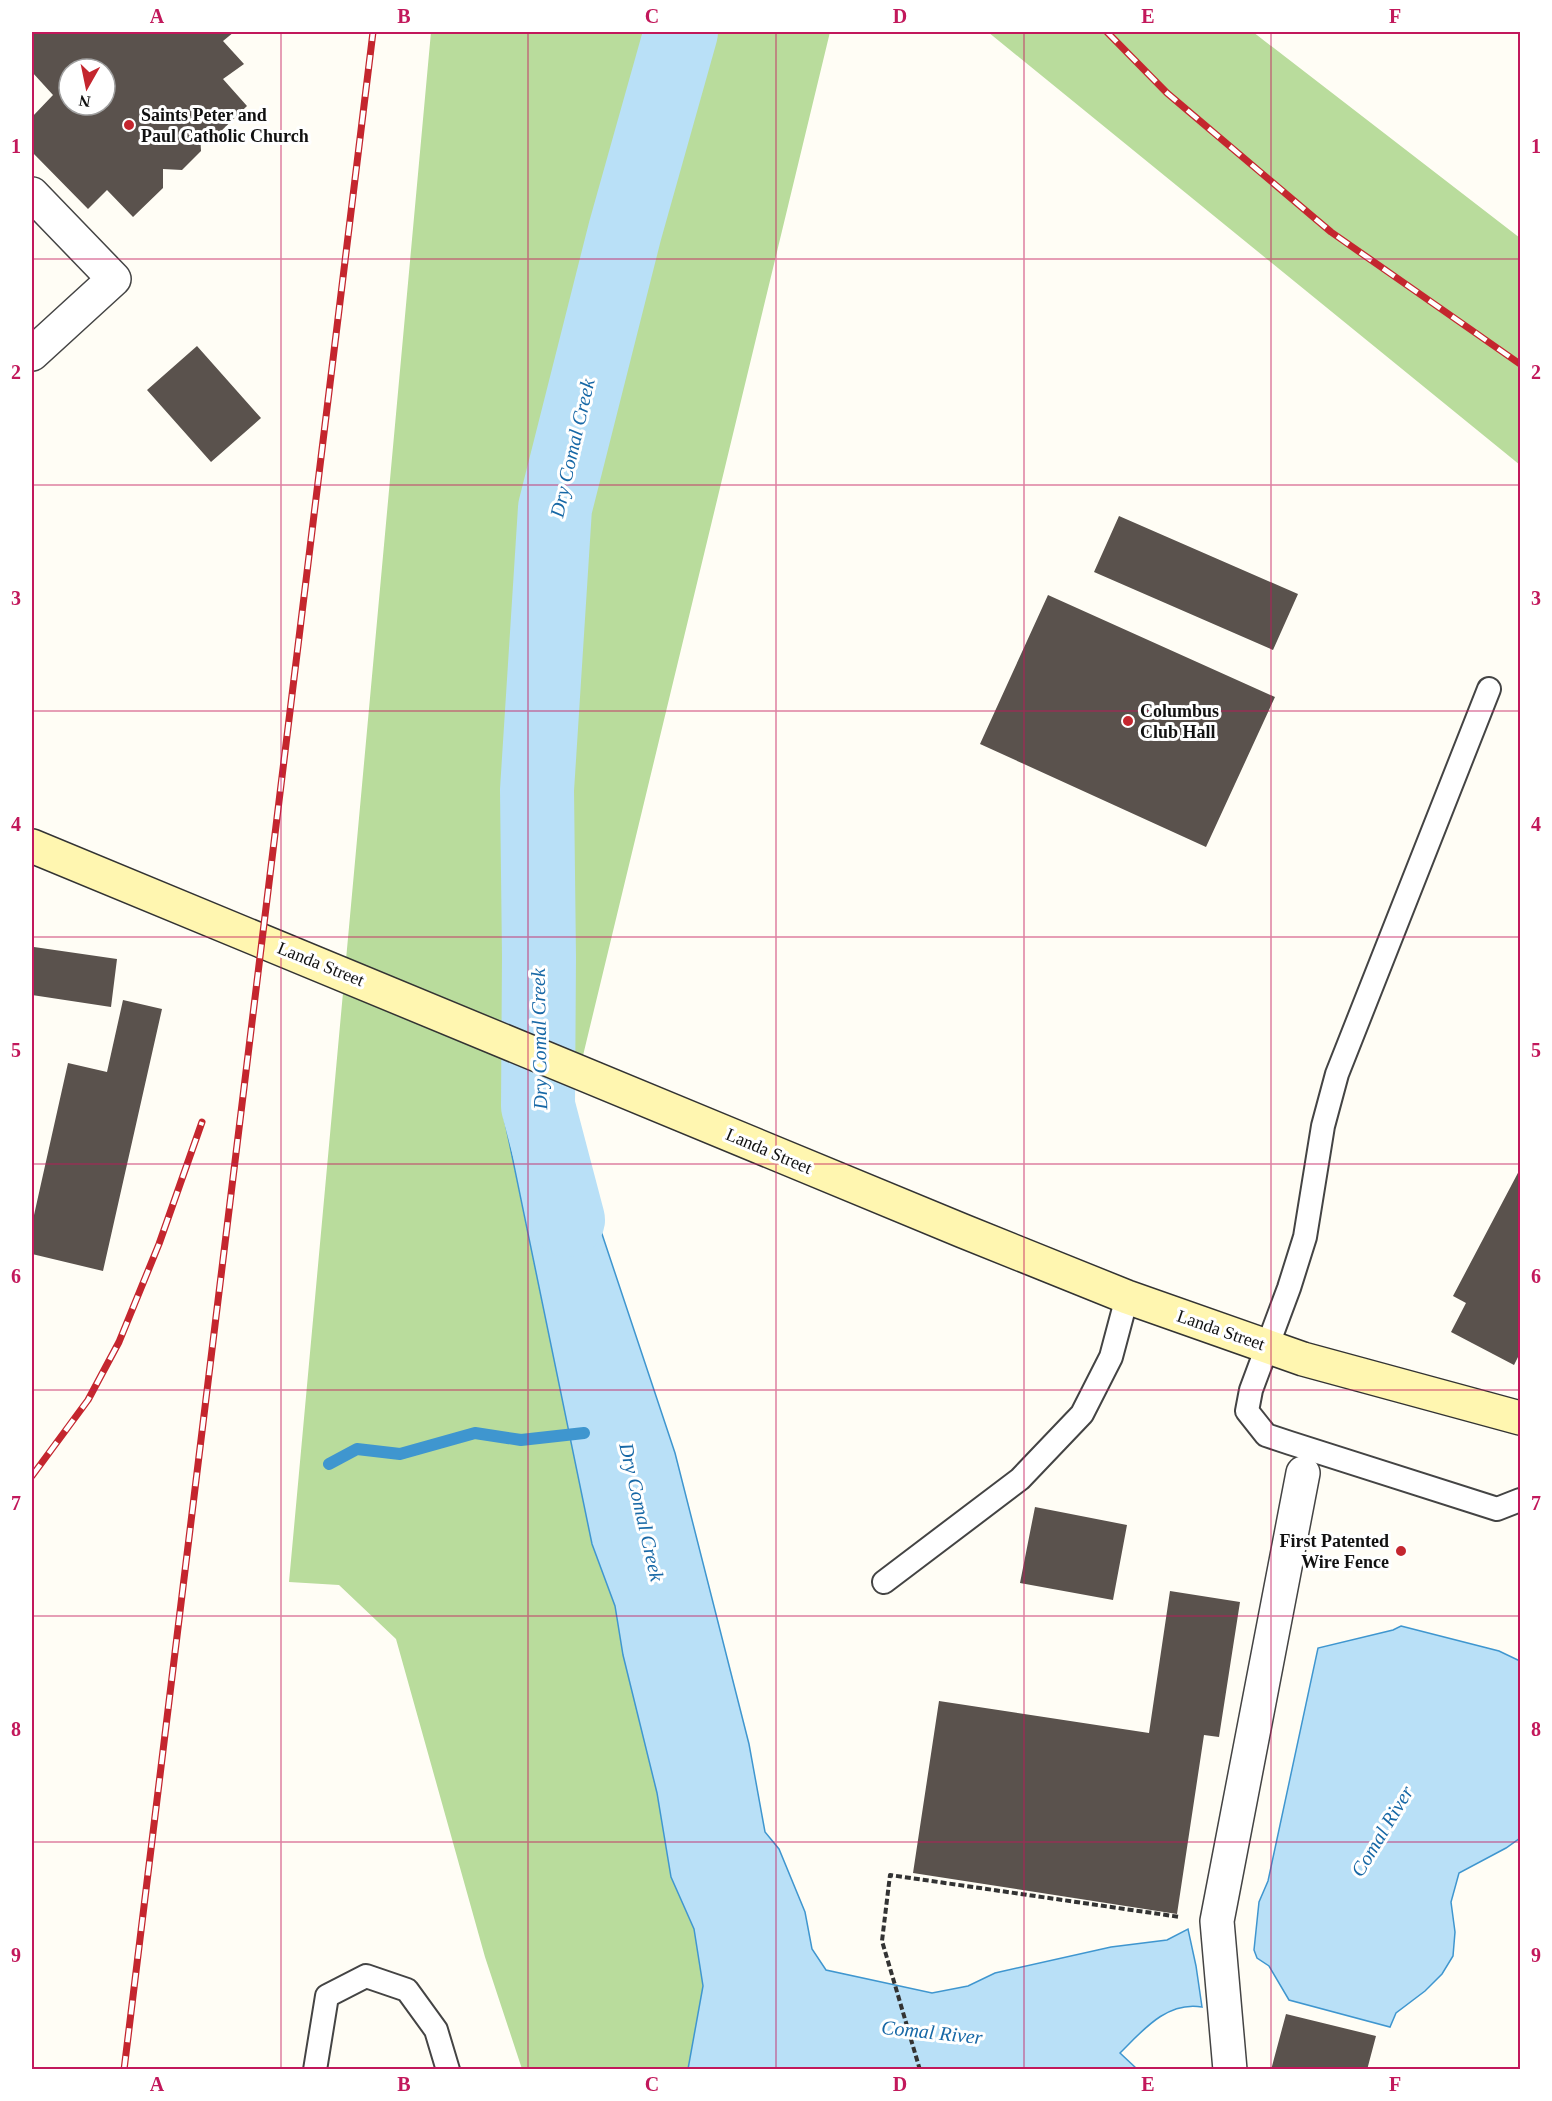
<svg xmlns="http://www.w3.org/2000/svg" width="1552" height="2101" font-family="'Times New Roman',serif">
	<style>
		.forest { fill: #b9dc9c }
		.water { fill: #b9e0f7; stroke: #3f96cf; stroke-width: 1.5 }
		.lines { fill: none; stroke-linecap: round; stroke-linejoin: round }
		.stream { stroke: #3f96cf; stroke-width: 12 }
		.river { stroke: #b9e0f7; stroke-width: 74 }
		.building { fill: #5a524d; fill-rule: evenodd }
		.lane-casing { stroke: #444; stroke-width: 26 }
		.street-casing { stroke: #444; stroke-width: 36 }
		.secondary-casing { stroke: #333; stroke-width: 36 }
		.path { stroke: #333; stroke-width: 4; stroke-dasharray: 6 3; stroke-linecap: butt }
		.lane { stroke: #fff; stroke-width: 22 }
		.street { stroke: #fff; stroke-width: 33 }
		.secondary { stroke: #fff6b0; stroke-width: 33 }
		.rail-casing { stroke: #c4262e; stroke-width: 7 }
		.rail { stroke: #fff; stroke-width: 4.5; stroke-dasharray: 14; stroke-linecap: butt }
		.grid { fill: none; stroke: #c2185b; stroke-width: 1.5; stroke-opacity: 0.55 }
		.poi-dot { fill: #c4262e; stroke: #fff; stroke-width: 2 }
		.labels { text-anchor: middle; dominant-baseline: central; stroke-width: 6; stroke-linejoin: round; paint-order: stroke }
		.poi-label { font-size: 18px; font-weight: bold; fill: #111; stroke: #fff; text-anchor: start }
		.street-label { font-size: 18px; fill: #111; stroke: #fff }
		.water-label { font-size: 20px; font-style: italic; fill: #1768a6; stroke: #fff }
		.neatline { fill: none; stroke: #c2185b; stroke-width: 2 }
		.grid-label { font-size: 20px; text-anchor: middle; font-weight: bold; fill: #c2185b }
	</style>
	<rect width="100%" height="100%" fill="#fffdf5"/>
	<path class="forest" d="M431 32H830L566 1126 504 1118 592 1544 615 1606 623 1655 657 1793 671 1877 694 1929 703 1986 688 2069H522L485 1957 396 1639 339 1585 289 1582Z
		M988 32H1253L1520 238V465Z"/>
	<path class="water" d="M504 1117 566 1126 675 1453 749 1744 765 1832 779 1849 805 1912 812 1949 826 1970 932 1993 968 1986 995 1973 1111 1947 1167 1940 1188 1929 1196 1966 1202 2007C1167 2001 1143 2030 1120 2053L1137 2069H688L703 1986 694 1929 671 1877 657 1793 623 1655 615 1606 592 1544Z
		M1401 1626 1499 1651 1520 1661V1838L1506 1848 1459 1873 1451 1902 1455 1932 1453 1956 1442 1974 1425 1991 1396 2013 1390 2027 1289 2000 1269 1966 1257 1958 1254 1950 1259 1902 1268 1881 1318 1648 1393 1630Z"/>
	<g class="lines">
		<path class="stream" d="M329 1464 357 1449 400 1454 475 1433 521 1440 584 1433"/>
		<path class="river" d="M568 1220 538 1106 539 957 537 790 555 508 625 231 681 32"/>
	</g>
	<path class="building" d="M32 32H234L223 41 244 64 223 79 247 106 218 134H200L201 151 182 170 163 169V188L133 217 107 190 88 209 32 152V117L53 95 32 72ZM69 69H105V105H69Z
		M197 346 261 418 211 462 147 390Z
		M1119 516 1298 594 1273 650 1094 572Z
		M1048 595 1275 697 1206 847 980 744Z
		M34 947 117 959 111 1007 32 995V965Z
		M123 1000 162 1009 103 1271 32 1254V1224L68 1063 107 1072Z
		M1520 1169V1353L1514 1365 1451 1332 1466 1303 1453 1296Z
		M1035 1507 1127 1525 1113 1600 1020 1583Z
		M1170 1591 1240 1602 1219 1737 1204 1735 1177 1914 913 1873 939 1701 1149 1733Z
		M1286 2014 1376 2036 1367 2070H1271Z"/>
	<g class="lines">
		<g class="lane-casing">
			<path id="lane" d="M1489 689 1337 1074 1323 1126 1305 1237 1289 1288 1251 1390 1247 1411 1266 1435 1290 1443 1497 1509 1520 1500
				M884 1582 1020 1479 1082 1414 1111 1357 1127 1297
				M315 2070 327 1996 366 1976 407 1990 436 2030 448 2070"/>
		</g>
		<g class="street-casing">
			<path id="street" d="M32 194 114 279 32 354
				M1230 2070 1217 1921 1303 1473"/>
		</g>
		<g class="secondary-casing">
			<path id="secondary" d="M32 846 963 1231 1127 1297 1303 1359 1520 1418"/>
		</g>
		<path class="path" d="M920 2070 882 1941 890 1875 1180 1917"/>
		<use href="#lane" class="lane"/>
		<use href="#street" class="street"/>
		<use href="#secondary" class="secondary"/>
		<g class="rail-casing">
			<path id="rail" d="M1107 32 1167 93 1331 232 1520 364
				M32 1476 88 1400 119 1342 159 1244 202 1122
				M124 2070 373 32"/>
		</g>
		<use href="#rail" class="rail"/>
	</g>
	<path class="grid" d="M281 32V2070M528 32V2070M776 32V2070M1024 32V2070M1271 32V2070M32 259H1520M32 485H1520M32 711H1520M32 937H1520M32 1164H1520M32 1390H1520M32 1616H1520M32 1842H1520"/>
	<g class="poi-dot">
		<circle cx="129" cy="125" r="6"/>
		<circle cx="1128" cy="721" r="6"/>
		<circle cx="1401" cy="1551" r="6"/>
	</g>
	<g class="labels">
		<g class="poi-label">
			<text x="141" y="115">Saints Peter and<tspan x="141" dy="21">Paul Catholic Church</tspan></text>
			<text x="1140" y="711">Columbus<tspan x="1140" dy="21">Club Hall</tspan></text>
			<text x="1389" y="1541" text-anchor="end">First Patented<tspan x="1389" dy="21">Wire Fence</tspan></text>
		</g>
		<g class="street-label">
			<text transform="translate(321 964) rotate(22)">Landa Street</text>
			<text transform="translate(769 1151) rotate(23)">Landa Street</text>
			<text transform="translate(1221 1330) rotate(19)">Landa Street</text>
		</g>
		<g class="water-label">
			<text transform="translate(572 448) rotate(-77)">Dry Comal Creek</text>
			<text transform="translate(539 1039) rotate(-91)">Dry Comal Creek</text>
			<text transform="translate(642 1512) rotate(77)">Dry Comal Creek</text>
			<text transform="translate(1382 1831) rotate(-59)">Comal River</text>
			<text transform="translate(932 2032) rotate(6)">Comal River</text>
		</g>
	</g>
	<rect width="1552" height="2101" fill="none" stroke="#ffffff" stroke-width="66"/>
	<g transform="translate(87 87) rotate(189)"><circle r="28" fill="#ffffff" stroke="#a0a0a0" stroke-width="1.5"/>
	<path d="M0-4.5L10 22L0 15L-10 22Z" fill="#c4262e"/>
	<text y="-9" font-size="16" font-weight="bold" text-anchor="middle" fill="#111111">N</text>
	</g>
	<rect x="33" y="33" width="1486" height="2035" class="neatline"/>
	<g class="grid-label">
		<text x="157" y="23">A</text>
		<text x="404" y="23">B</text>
		<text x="652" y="23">C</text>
		<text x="900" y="23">D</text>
		<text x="1148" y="23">E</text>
		<text x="1395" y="23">F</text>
		<text x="16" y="153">1</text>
		<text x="1536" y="153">1</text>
		<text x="16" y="379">2</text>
		<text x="1536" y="379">2</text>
		<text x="16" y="605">3</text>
		<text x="1536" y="605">3</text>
		<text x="16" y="831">4</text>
		<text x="1536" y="831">4</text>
		<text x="16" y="1057">5</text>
		<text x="1536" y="1057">5</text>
		<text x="16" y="1283">6</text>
		<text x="1536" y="1283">6</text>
		<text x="16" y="1510">7</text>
		<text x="1536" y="1510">7</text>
		<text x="16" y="1736">8</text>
		<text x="1536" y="1736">8</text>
		<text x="16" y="1962">9</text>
		<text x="1536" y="1962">9</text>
		<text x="157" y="2091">A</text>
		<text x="404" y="2091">B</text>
		<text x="652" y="2091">C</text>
		<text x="900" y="2091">D</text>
		<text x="1148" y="2091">E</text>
		<text x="1395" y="2091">F</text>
	</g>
</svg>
